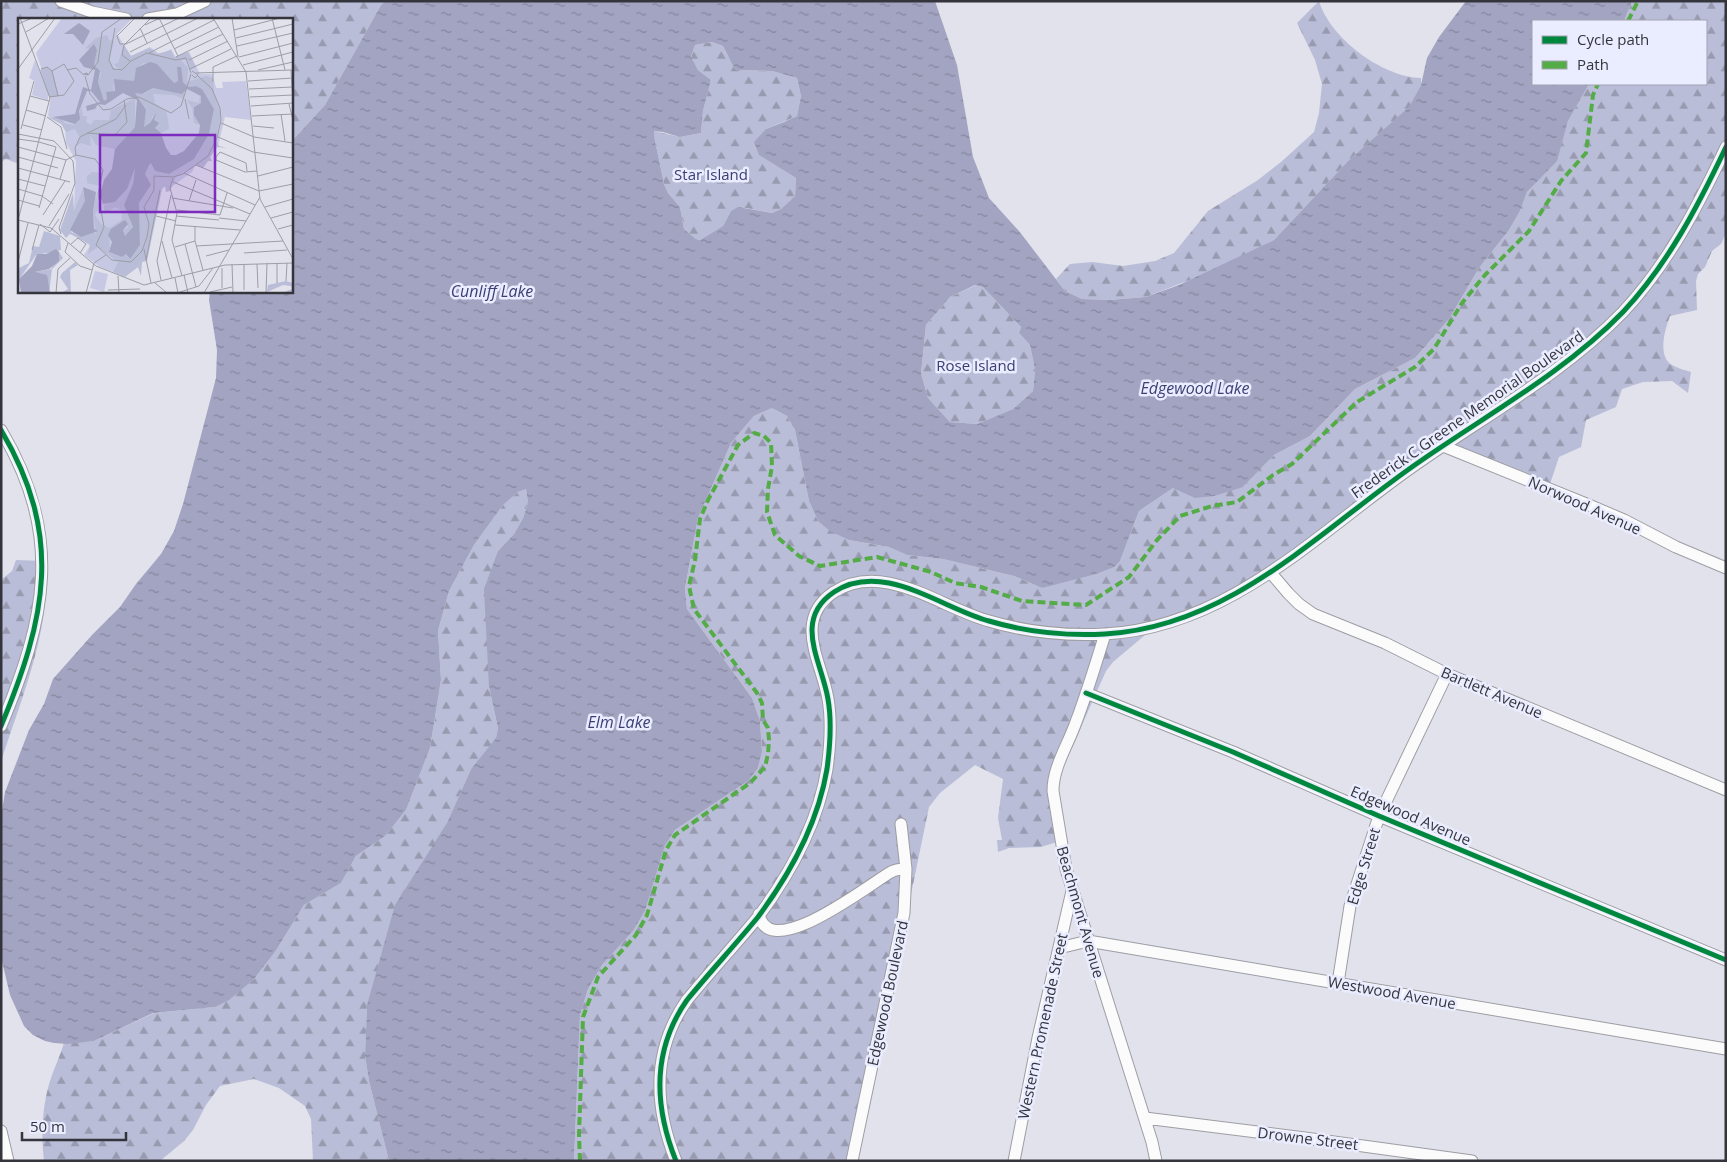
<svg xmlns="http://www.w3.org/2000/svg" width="1727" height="1162" font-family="'Open Sans',sans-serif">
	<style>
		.forest { fill: url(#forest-firs) }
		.water { fill: url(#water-ripples); fill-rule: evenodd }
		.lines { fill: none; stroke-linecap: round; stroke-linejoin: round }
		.street-casing { stroke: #9d9da4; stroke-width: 13 }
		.street { stroke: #fbfbfc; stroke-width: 11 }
		.quiet { stroke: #54ac46; stroke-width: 4; stroke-dasharray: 8 4; stroke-linecap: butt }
		.cycleway-casing { stroke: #eaecff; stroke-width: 8 }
		.cycleway { stroke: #00873e; stroke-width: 5 }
		.labels { text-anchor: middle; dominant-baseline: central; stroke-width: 5; stroke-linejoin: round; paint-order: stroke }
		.park-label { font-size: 15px; fill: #3b3c70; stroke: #eaecff }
		.street-label { font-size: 15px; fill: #34353c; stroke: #eaecff }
		.water-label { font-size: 16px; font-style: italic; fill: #3d3e72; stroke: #eaecff }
		.inset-road { fill: none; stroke: #9c9da6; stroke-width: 1 }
		.view { fill: #7b2cbf; fill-opacity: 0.15; stroke: #7b2cbf; stroke-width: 2.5 }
		.inset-edge { fill: none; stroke: #34353c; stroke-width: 2.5 }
	</style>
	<defs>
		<pattern id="forest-firs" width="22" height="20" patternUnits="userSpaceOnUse" patternTransform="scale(1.25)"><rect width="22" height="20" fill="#babdd7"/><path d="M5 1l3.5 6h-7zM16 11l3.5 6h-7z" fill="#989ab0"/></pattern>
		<pattern id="water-ripples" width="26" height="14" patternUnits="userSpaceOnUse" patternTransform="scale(1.25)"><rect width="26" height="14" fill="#a2a4c1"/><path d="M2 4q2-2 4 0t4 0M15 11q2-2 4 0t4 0" fill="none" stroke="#85869e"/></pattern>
	</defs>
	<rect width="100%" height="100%" fill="#e2e2ec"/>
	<path class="forest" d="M1 1H386L381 5 325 105 291 142V19H19V164L6 159 1 162Z
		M1319 1C1330 38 1382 77 1421 78V85L1409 108 1348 161 1274 240 1210 272 1146 297 1109 300 1082 299 1065 291 1056 279 1070 264 1092 262 1123 266 1155 261 1174 253 1208 211 1258 180 1281 162 1314 132 1319 113 1322 84 1315 60 1297 23Z
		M1632 1H1726V233L1721 244 1712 251 1705 267 1698 274 1696 281 1697 310 1670 316C1665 329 1657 356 1672 365 1677 368 1685 370 1691 372L1688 393 1672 381 1643 382 1622 389 1616 407 1586 420 1581 447 1559 457 1548 490 1446 446 1292 556 1163 627 1151 630 1113 662 1106 671 1058 779 1060 841 1041 847 1009 848 998 852 997 840H1002L998 818 1003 779 975 765 940 793 929 807 856 1161H574L580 1015 588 989 602 965 633 931 645 911 665 844 675 830 749 780 758 768 762 752 760 721 752 698 687 609 685 588 698 518 731 443 754 416 772 408 787 416 795 430 809 501 818 521 849 540 889 547 907 555 943 559 1014 576 1042 588 1120 561 1139 511 1173 488 1243 487 1274 455 1310 436 1355 389 1415 358 1449 319 1479 268 1509 230 1520 211 1527 192 1556 161 1568 121 1589 84H1706V21H1624Z
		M712 42 723 46 733 66 737 70 772 71 797 78 801 96 797 116 766 129 760 155 796 178 795 196 781 209 772 213 746 208 731 211 723 226 700 240 696 239 684 229 680 207 668 193 664 184 655 141 654 131 680 137 701 133 703 111 711 80 698 70 691 58 695 45Z
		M976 285 983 287 1021 327 1019 333 1030 345 1035 370 1033 391 1013 409 977 424 950 422 928 398 921 373 926 325 950 297Z
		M526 489 528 503 523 518 514 534 498 551 489 687 498 728 496 739 471 769 367 1005 365 1056 369 1081 389 1161H313L311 1119 305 1106 279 1088 254 1079 220 1086 206 1105 193 1130 184 1141 160 1161H44C41 1134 42 1109 49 1084 53 1070 60 1057 64 1043L94 1041 154 1013 215 1007 254 979 275 952 304 905 341 883 356 856 385 836 406 810 430 748 441 680 438 631 449 591 474 545 503 505 518 492Z
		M16 560 45 561C48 570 47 579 46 588 44 647 19 705 1 762V580L12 571Z"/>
	<path class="water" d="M386 1H935L957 65 973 157 989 198 1019 231 1065 291 1082 299 1109 300 1146 297 1179 285 1274 240 1348 161 1409 107 1421 85 1427 58 1439 37 1466 1H1632L1624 21H1533V84H1589L1568 121 1557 161 1527 192 1520 211 1509 230 1479 268 1449 319 1415 358 1355 389 1310 436 1274 455 1243 487 1214 496 1195 498 1173 488 1139 511 1120 561 1114 567 1096 574 1042 588 1014 576 943 559 907 555 889 547 849 540 830 531 818 521 809 501 795 430 787 416 772 408 754 416 731 443 698 518 685 588 687 609 752 698 760 721 762 752 758 768 749 780 675 830 665 845 645 911 633 931 602 965 588 989 580 1015 574 1161H389L369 1081 365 1056 367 1005 395 905 447 823 471 769 496 738 498 728 489 687 484 589 498 551 514 534 523 518 528 503 526 489 518 492 503 505 474 545 449 591 438 631 441 680 430 748 406 810 385 836 356 856 341 883 304 905 275 952 254 979 229 1000 215 1007 153 1013 94 1041 67 1044 54 1043 45 1041 33 1035 24 1026 10 995 1 957V817L5 792 29 730 44 704 53 679 92 635 120 607 136 584 161 554 174 531 183 504 216 378 217 350 209 300 210 291H291V142L325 105 381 5ZM712 42 723 46 733 66 737 70 772 71 797 78 801 96 797 116 784 122 766 129 754 142 759 155 796 178 795 196 781 209 772 213 738 207 731 211 723 226 700 240 696 239 684 229 680 207 668 193 664 184 655 141 654 131 663 132 680 137 701 133 703 111 711 80 698 70 691 57 695 45ZM975 285 983 287 1021 327 1019 333 1030 345 1035 370 1033 391 1013 409 977 424 950 422 928 398 921 373 926 325 950 297Z"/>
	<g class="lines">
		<g class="street-casing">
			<path id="street" d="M61 1 92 12 126 19
				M148 19 177 14 205 1
				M1 430C64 536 46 618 1 726
				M1443 446 1589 505 1624 520 1676 547 1726 568
				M1271 573 1288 593 1299 604 1313 614 1385 643 1447 674 1726 790
				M1105 634C1096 663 1087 693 1076 722 1068 745 1053 767 1053 791L1066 869 1152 1142 1156 1161
				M1086 693 1233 752 1379 816 1726 960
				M759 914C768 965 871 883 891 872 896 869 901 869 906 869
				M1059 948 1088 941 1726 1049
				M1338 983 1350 906 1379 816 1447 674
				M1145 1118 1305 1138 1472 1161
				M1 1131 8 1161
				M676 1161C654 1106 652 1050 687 1000 710 972 735 945 758 917 790 874 818 823 827 769 830 747 832 722 828 699 822 662 792 620 834 592 883 560 941 608 989 621 1026 632 1066 636 1105 634 1233 627 1323 527 1422 460 1490 413 1566 371 1623 312 1668 264 1698 206 1726 147
				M852 1161 904 913 906 869 901 824
				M1014 1161 1038 1038 1072 891"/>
		</g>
		<use href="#street" class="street"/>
		<path class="quiet" d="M1628 21 1638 1
			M580 1161 579 1135 583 1017 598 977 636 935 647 915 666 850 675 835 750 783 765 767 768 754 769 740 768 728 763 720 762 703 757 693 694 609 689 586 695 560 700 519 708 500 738 445 754 433 764 436 771 443 772 466 768 489 767 512 775 535 799 556 820 566 877 557 931 572 955 583 981 587 1022 601 1086 605 1129 577 1157 540 1180 516 1212 506 1237 502 1273 475 1292 464 1357 402 1415 367 1434 349 1462 303 1485 275 1529 231 1561 181 1586 153 1593 95 1598 84"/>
		<g class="cycleway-casing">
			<path id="cycleway" d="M1 430C64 536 46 618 1 726
				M1086 693 1233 752 1379 816 1726 960
				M676 1161C654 1106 652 1050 687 1000 710 972 735 945 758 917 790 874 818 823 827 769 830 747 832 722 828 699 822 662 792 620 834 592 883 560 941 608 989 621 1026 632 1066 636 1105 634 1233 627 1323 527 1422 460 1490 413 1566 371 1623 312 1668 264 1698 206 1726 147"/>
		</g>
		<use href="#cycleway" class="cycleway"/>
	</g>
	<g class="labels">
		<g class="park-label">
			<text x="711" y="174">Star Island</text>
			<text x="976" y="365">Rose Island</text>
		</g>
		<g class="street-label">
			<text transform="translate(1467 414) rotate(-35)">Frederick C Greene Memorial Boulevard</text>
			<text transform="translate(1585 505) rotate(24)">Norwood Avenue</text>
			<text transform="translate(1492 692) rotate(23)">Bartlett Avenue</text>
			<text transform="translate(1411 815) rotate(23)">Edgewood Avenue</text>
			<text transform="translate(1363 866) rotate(-73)">Edge Street</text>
			<text transform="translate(1081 912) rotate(74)">Beachmont Avenue</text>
			<text transform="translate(1392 992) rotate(10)">Westwood Avenue</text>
			<text transform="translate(887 993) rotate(-78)">Edgewood Boulevard</text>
			<text transform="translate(1042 1026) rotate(-78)">Western Promenade Street</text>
			<text transform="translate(1308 1138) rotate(7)">Drowne Street</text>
		</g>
		<g class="water-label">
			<text x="492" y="291">Cunliff Lake</text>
			<text x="1195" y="388">Edgewood Lake</text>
			<text x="619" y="722">Elm Lake</text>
		</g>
	</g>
	<g transform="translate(18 18)">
		<rect width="275" height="275" fill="#e2e2ec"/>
		<path d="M44 0H115L99 16 113 38 132 29 143 37 153 31 158 40 171 34 182 56H194L207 99 200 128 186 148H177L174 154 152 170 143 168 125 243 107 258 82 249 66 237 72 228 55 215 58 143 48 125 47 107 30 98 33 78 18 35ZM17 42 30 75V82L14 77 17 63 11 60ZM77 253 90 256 86 274 72 270Z" fill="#c7c9e4"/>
		<path d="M89 17 91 22 96 23 91 43 97 52 102 53 96 46 100 45 106 27 113 38 131 30 139 36 153 32 156 39 170 34 178 49 173 51 170 42H163L170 50 169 64 188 58 195 60 196 75 203 96 198 122 201 128 209 130 199 129 192 139 194 143H190L185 150 178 147 158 159 152 173 148 174 147 168 144 171 129 243 124 244 123 258 120 249 107 259 95 254 100 244 80 229 70 236 72 226 52 216 48 220 42 212 55 175 56 193 65 171 67 183 53 214 61 218 73 213 78 216 75 193 78 177 82 189 77 197 83 206 91 210 104 202 103 192 97 189 86 196V187L97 184 105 176 117 150 115 166 106 187 115 209 107 218 105 212 110 209 107 202 91 216 92 235 104 239 108 236 111 241 122 227 121 185 132 169 127 156 131 147 133 144 137 153 151 156 176 141 191 116 196 91 184 71 178 68 170 69 165 64 159 49 160 63 156 65 141 48 125 45 117 53 116 63 105 64 100 61 95 67 96 73 88 74 89 81 86 83 80 64 83 55 76 47 79 32 67 30 78 20ZM29 49 34 53 41 78 31 79 22 52ZM135 70 166 75V81L156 77 135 76 137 85 148 93 150 101 151 111 143 115 137 110 135 97 132 105 126 109 128 92 117 75 126 76ZM171 71 180 74 183 78V85L176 88V96L182 107 176 105 174 90 169 82 181 85 182 78ZM117 80V109L97 131 78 127 72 117 73 128 63 125 57 129 62 120 57 111 48 114 43 106 30 99 45 101 46 105 56 107 60 104 63 88 65 98H69L68 104 73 107 76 102H91L93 92ZM74 154 85 155 82 168 69 165V158ZM26 213 42 218 43 232 18 237 0 263 1 250 11 245 15 228 21 229ZM41 234 45 240 34 251 31 275 17 254 33 251ZM57 244 60 247 52 252 53 275H43L50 271 42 259 44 255ZM268 263 275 265V275H264L274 271 273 268 265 267 249 274 250 267Z" fill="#babdd7"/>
		<path d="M74 10 79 16 66 31V20Z" fill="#c7c9e4"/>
		<path d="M228 63 233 102 207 99 196 70H205L204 64Z" fill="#c7c9e4"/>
		<path d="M18 64 24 67 27 80 15 76Z" fill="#c7c9e4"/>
		<path d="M61 5 72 13 65 27 55 16H46ZM76 26 79 32 76 47 82 53 80 64 86 83 89 81 88 74 97 73 96 61 116 63 118 50 132 44 139 46 156 65 160 63 159 49H163L165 64 170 69 178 68 184 71 196 91 191 116 176 141 151 156 137 153 133 145 131 147 127 156 133 167 121 185 122 227 112 241 108 236 104 239 91 234 94 224 90 217 93 211 107 202 110 206 105 212 107 218 115 209 106 187 115 166 117 150 109 171 97 184 85 186 82 177 86 162 94 151 97 131 117 109 119 82 105 75 87 87 80 86 77 91 69 93 68 88 82 84 73 73H69L61 93 62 101 57 106 35 99 57 96 65 69 73 72 77 52 66 49 61 42ZM135 70 164 76 169 71 183 78V85L176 89V97L182 107 181 115 166 133 158 137H153L148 130 143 115 137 110 141 105 136 102 138 95 132 105 126 109 128 92 117 75 124 76ZM65 169 78 174 75 193 76 211 80 213 63 219 52 212 67 183ZM38 231 41 234V243L31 251 17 254 29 257 32 275H3L1 261 14 248 19 236H28Z" fill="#a2a4c1" fill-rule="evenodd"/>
		<path class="inset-road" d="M117 0 99 18 102 26H108L161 0M141 0 160 38M195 0 228 54 242 181 275 241M214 0 220 39M254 0 267 52M0 6 14 0M127 7 142 0M97 10 91 42 95 51 104 52 113 43 129 35 158 42 168 40 173 55M122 10 129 25M216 12 262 0M8 14 31 0M218 20 275 6M219 28 275 15M156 31 201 9M112 34 180 0M131 35 196 2M158 39 205 16M221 39 275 25M171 42 210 23M112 43 104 37 106 27 133 0M225 47 275 34M0 51 37 0M23 51 29 49 34 53 40 78M172 51 213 31M49 52 58 50 66 57M240 52 275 44M273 52 275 85M174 53 180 57 177 60 174 57M178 55 275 52M70 57 66 56 69 55 70 57 80 44 84 14 104 0M67 58 72 76 85 92 93 91 109 81 121 79 153 95 163 88 173 56M230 63 275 60M195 64V49L219 38M231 71 275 69M12 78 31 83M31 79 46 77 56 63 46 46 34 53M232 79 275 77M167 81 171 101M271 86 275 102M233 88 275 85M8 92 28 98M263 96 267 123M234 98 275 96M29 99 43 109 49 131M203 105 236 119 275 125M5 107 24 112M235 108 256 110M3 111 16 63M69 115 97 117 109 104 106 82M0 116 36 123 55 143 57 165 41 210 43 216M200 119 235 134 275 140M0 121 21 124M0 129 48 142 58 137M58 137 77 141 85 152 80 176 86 209 78 227 94 242 113 244 124 233 129 219 131 206 126 189 136 172V158L155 159 165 156 190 138 199 120 203 102 202 90 194 71 180 58M58 137 57 130 62 119 98 101 108 87M0 139 40 150M178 147 241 173M0 150 52 164M229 153 228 145 202 134 198 139V142L227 154 239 153M166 155 237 187M240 158 275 149M155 160 152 170 159 195 154 222 164 258M0 161 27 168M42 161 48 142M155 164 232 196M0 171 24 178 35 186M241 173 275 166M154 180 215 190M0 182 21 188M171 183 178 162M247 189 275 181M21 190 38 129 21 124M159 192 202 197M25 197 47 163M202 197 209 175M138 198 158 203M158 198 201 202M201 200 228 203M253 200 275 194M0 202 33 210 78 248 126 267 207 247 275 245M0 202 32 80 2 0M22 206 32 214 41 201M157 207 222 212M31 208 51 176M177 209V223L185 252M260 211 275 207M144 223 154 260M50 225 47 234 62 248 74 252M53 226 60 220 68 226 62 235M167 226 178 269M178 228 265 223M157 229 177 223M126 231 133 265M14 232 21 207M226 235 269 232M188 238 211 232M128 242 142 172M0 244 10 205M259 245V265M214 246 215 274M226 246V272M239 246 240 270M204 250V270M166 257 170 275M100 258 101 275M157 260 160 275M143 262 139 243 153 177M268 263 269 245M137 265 149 275M90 272 122 271M192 274 214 269M38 275 40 251 52 240M68 275 76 245 88 237M159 275 181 268 195 250M186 275 242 179M248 275 249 245"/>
		<path class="view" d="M82 117H197V194H82Z"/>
		<rect width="275" height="275" class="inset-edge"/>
	</g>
	<rect width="1727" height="1162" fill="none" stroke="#34353c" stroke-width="5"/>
	<rect x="1532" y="20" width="175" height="65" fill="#eaecff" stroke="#a1a3b1"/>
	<rect x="1542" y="36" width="25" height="8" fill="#00873e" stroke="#a1a3b1"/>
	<text x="1577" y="45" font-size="15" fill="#34353c">Cycle path</text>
	<rect x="1542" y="61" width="25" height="8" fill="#54ac46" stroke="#a1a3b1"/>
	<text x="1577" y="70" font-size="15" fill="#34353c">Path</text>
	<path d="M22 1132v8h104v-8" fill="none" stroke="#34353c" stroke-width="2.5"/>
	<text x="30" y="1132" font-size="15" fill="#34353c" stroke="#eaecff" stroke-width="4" paint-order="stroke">50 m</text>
</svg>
